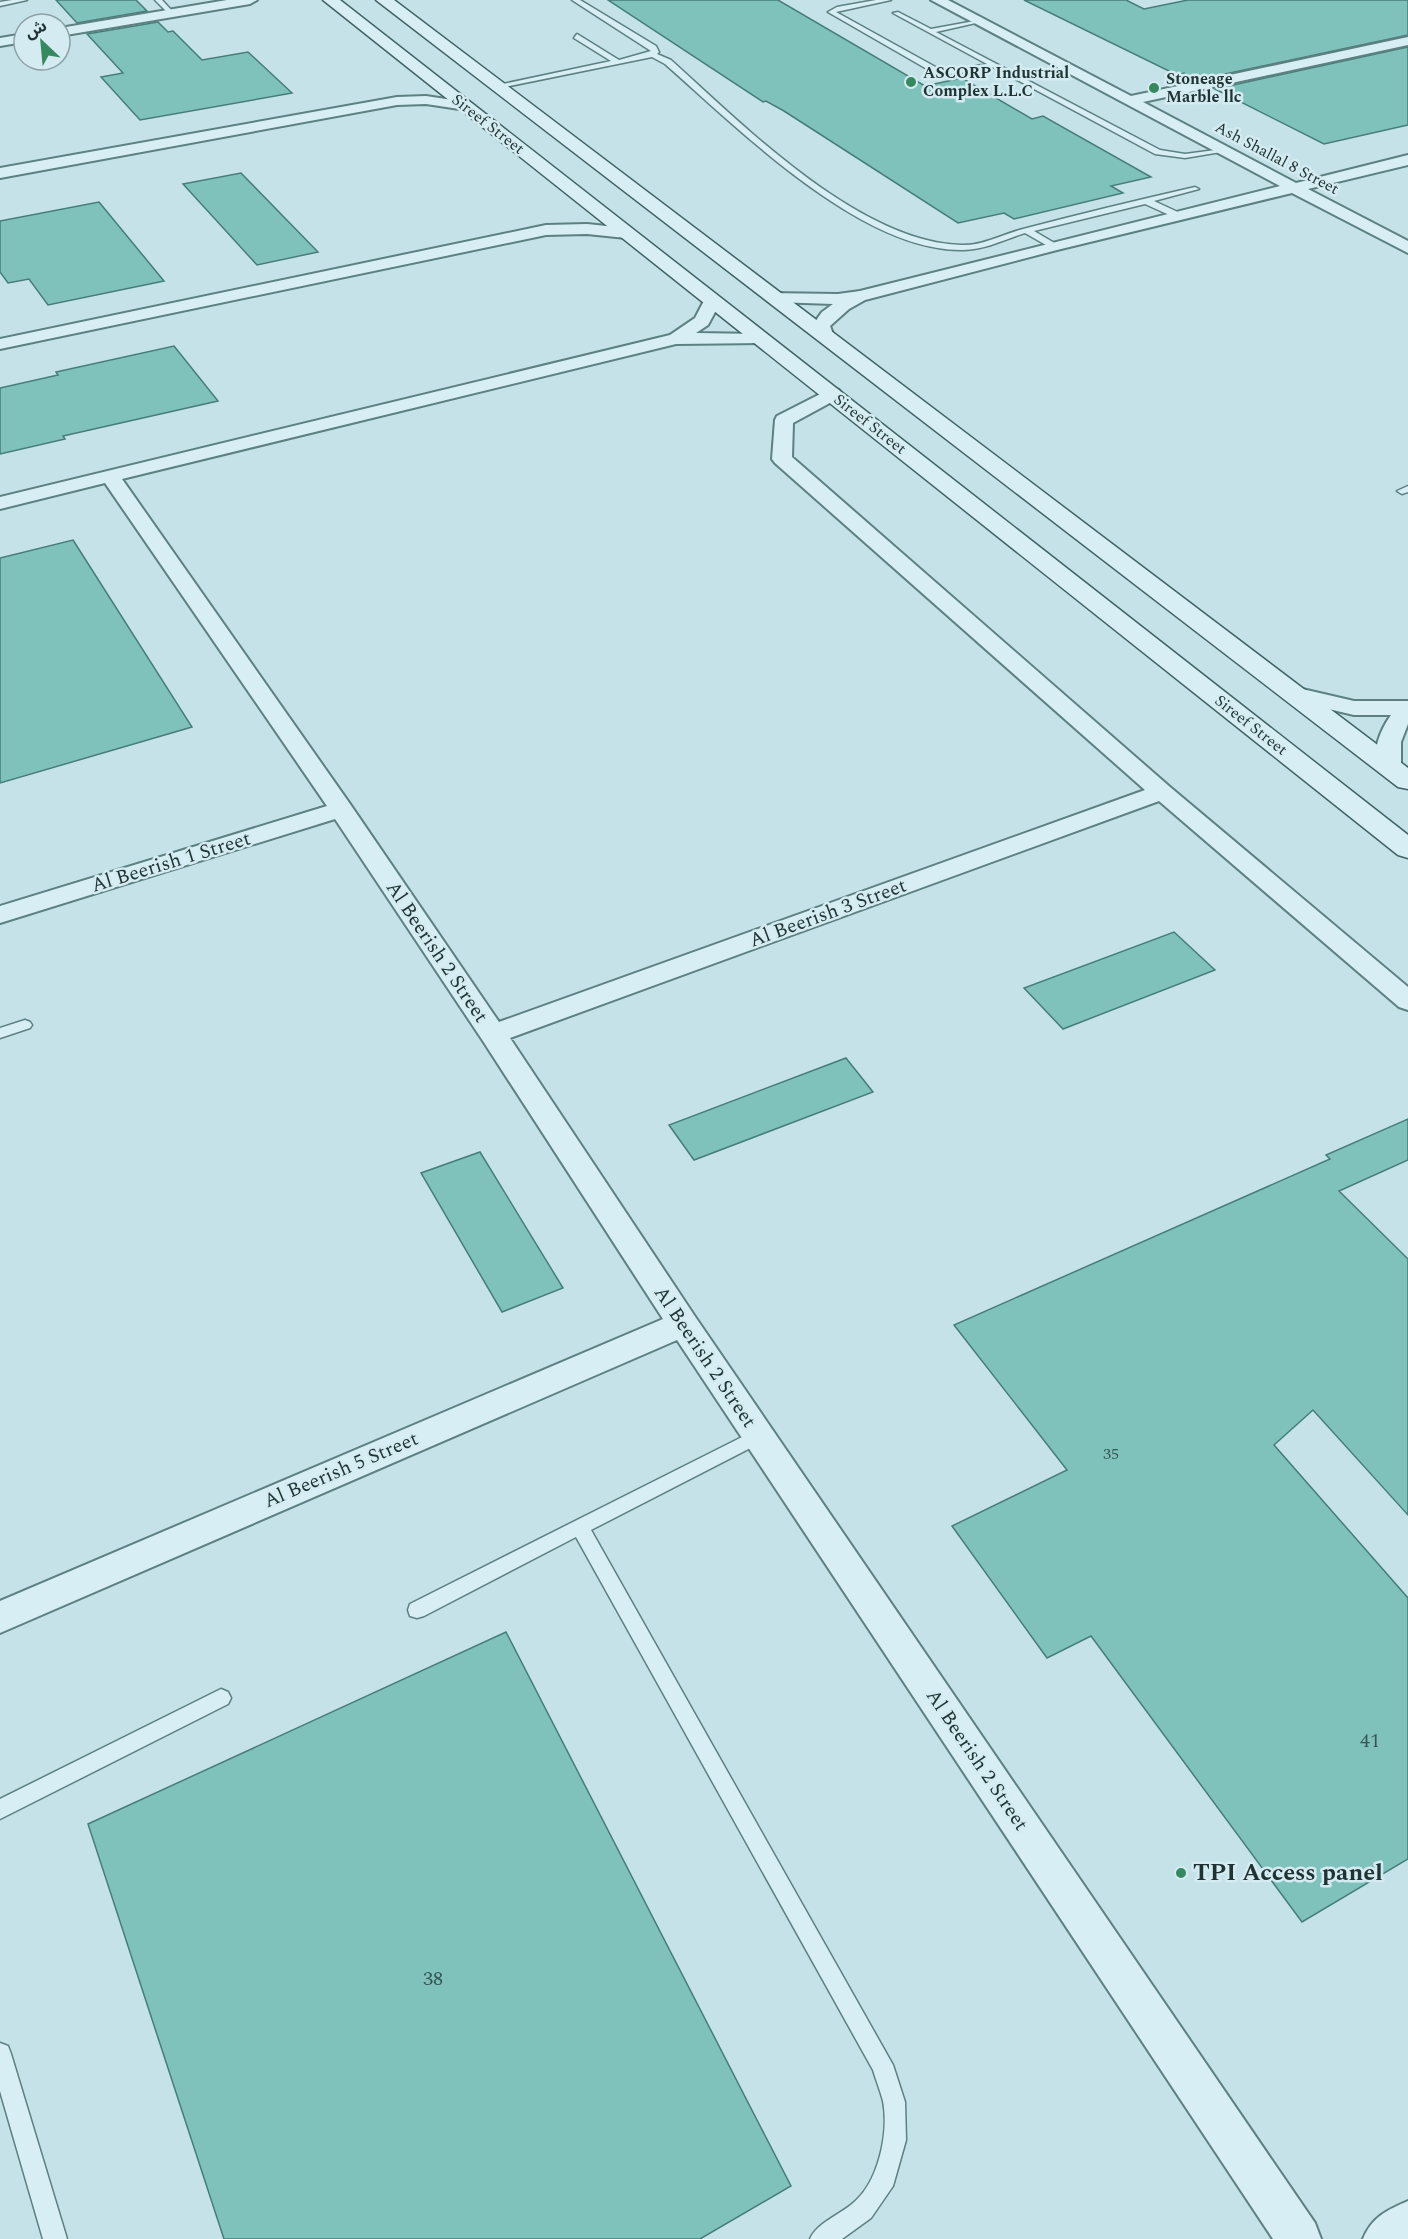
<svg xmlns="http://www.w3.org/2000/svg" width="1408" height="2239" font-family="Spectral,'Noto Sans Arabic',serif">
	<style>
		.building { fill: #7fc2bc; stroke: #467e77; stroke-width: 1.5 }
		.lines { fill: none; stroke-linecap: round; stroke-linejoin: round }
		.lane-casing { stroke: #5d8081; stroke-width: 3 }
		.street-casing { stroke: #5d8081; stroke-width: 4 }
		.secondary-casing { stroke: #406363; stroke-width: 3 }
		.lane { fill: #d7eff4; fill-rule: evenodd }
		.street { fill: #d7eff4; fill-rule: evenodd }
		.secondary { fill: #d7eff4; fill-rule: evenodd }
		.poi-dot { fill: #34895e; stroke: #d4ebf1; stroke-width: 2 }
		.labels { text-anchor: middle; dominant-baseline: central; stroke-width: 5; stroke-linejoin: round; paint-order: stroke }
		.far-poi-label { font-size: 16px; font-weight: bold; fill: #1f3333; stroke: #d4ebf1; text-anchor: start }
		.far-street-label { font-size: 16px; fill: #1f3333; stroke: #d4ebf1 }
		.number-label { font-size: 16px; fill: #375755 }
		.street-label { font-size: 20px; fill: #1f3333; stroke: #d4ebf1 }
		.near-number-label { font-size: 20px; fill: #375755 }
		.near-poi-label { font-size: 24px; font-weight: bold; fill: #1f3333; stroke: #d4ebf1; text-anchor: start }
	</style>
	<rect width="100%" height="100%" fill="#c5e2e9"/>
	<path class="building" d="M56 0H136L147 11 77 23Z
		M608 0H778L925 86 962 78 1032 119 1043 116 1151 177 1111 186 1123 193 1014 219 1004 213 958 223 784 111 766 101 763 102Z
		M1024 0H1126L1144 9 1188 0H1408V35L1197 80 1184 73 1177 75Z
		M158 22 168 32 173 31 202 60 248 52 292 93 140 120 101 77 123 73 87 34Z
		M1408 47V125L1324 144 1215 89Z
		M241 173 318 252 257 265 183 184Z
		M99 202 164 281 48 305 29 279 8 283 0 272V221Z
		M174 346 218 401 63 436 65 439 0 454V388L58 375 56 372Z
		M73 540 192 727 0 783V558Z
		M1174 932 1215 970 1063 1029 1024 988Z
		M846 1058 873 1092 694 1160 669 1125Z
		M1408 1119V1160L1339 1191 1408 1259V1515L1313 1410 1274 1445 1408 1598V1859L1302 1922 1091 1636 1047 1658 952 1526 1067 1470 954 1325 1330 1159 1326 1155Z
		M480 1152 563 1288 502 1312 421 1173Z
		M506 1632 791 2186 700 2239H224L88 1824Z"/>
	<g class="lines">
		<g class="lane-casing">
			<path id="lane" d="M12 0H27L0 6V2Z
				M155 0H162L173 12V14H169Z
				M572 0H580L656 46 659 52 657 54 671 60C744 126 859 242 961 245 982 246 1003 234 1023 229 1080 214 1138 200 1195 187L1199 189 1154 201 1182 214V218H1176L1145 204 1034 231 1056 244 1057 246 1053 249 1025 233C1005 239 985 250 963 250 861 252 738 128 665 64L652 57 495 89V85H498L611 61 574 38 577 34 619 60 651 51Z
				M876 0H891L836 12 939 69 955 70 987 64 893 13 898 12 931 29 980 20V22L936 32 1160 150 1185 154 1223 149 1227 151 1185 158 1155 154 993 67 955 74 934 73 828 12 837 7Z
				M1408 486V492L1402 494 1397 491Z
				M25 1020 30 1022 32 1025 30 1028 0 1038V1028Z
				M758 1429 764 1431 767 1436 764 1441 591 1530 893 2065 905 2102 906 2140 893 2186 871 2218 842 2239H810C817 2223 839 2215 852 2204 879 2183 889 2132 883 2101 880 2090 876 2080 873 2070L576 1537 424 1616 417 1618 410 1616 408 1610 410 1604Z
				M221 1689 228 1692 231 1698 228 1704 0 1819V1799Z
				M0 2043 8 2046 11 2054 67 2239H43L0 2091Z"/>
		</g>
		<g class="street-casing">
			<path id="street" d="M227 0H257L250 4 60 36V28Z
				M931 0H948L1131 96 1408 37V45L1143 102 1296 183 1408 155V165L1308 189 1408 241V253L1292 193 1057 250 865 300 849 309 830 326 833 334 830 338H818L812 326 822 312 833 304 774 302 768 301 765 297 768 293 838 294 860 291 1280 186Z
				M24 34V42L0 46V38Z
				M426 96 466 102 473 106 466 110 426 104 397 105 0 178V168L397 97Z
				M587 224 626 228 634 233 626 238 587 234 546 235 0 349V339L546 225Z
				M712 296 718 297 721 301 708 325 696 333 761 334 767 335 770 339 767 343 676 344 122 479 350 804 499 1022 1145 790 775 463 772 459 775 420 777 416 832 388 839 390 841 394 839 398 793 423 792 457 1170 787 1408 987V1010L1399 1007 1159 801 510 1038 694 1315 1315 2223 1321 2239H1273L677 1340 0 1633V1601L663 1319 483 1041 335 819 0 923V906L327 806 105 483 0 509V497L670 335 695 318 706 297Z
				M1298 688 1354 701H1408V724L1401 742V766L1397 771 1389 773 1381 771C1369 754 1381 729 1391 715H1354L1290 700 1287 695 1290 690Z
				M1408 2201V2239H1363C1372 2217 1387 2210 1408 2201Z"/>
		</g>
		<g class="secondary-casing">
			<path id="secondary" d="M323 0H340L1408 835V858L1398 855Z
				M376 0H394L1408 768V789L1398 787Z"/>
		</g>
		<use href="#lane" class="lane"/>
		<use href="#street" class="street"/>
		<use href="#secondary" class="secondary"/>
	</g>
	<g class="poi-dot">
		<circle cx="911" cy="82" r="6"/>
		<circle cx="1154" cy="88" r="6"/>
		<circle cx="1181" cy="1873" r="6"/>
	</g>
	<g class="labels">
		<g class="far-poi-label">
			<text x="923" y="73">ASCORP Industrial<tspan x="923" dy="18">Complex L.L.C</tspan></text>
			<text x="1166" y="79">Stoneage<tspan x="1166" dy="18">Marble llc</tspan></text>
		</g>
		<g class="far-street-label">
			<text transform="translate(488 124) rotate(38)">Sireef Street</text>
			<text transform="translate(1277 158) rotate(28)">Ash Shallal 8 Street</text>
			<text transform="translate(870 424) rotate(38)">Sireef Street</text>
			<text transform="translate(1251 725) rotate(38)">Sireef Street</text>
		</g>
		<g class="number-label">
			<text x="1111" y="1454">35</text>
		</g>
		<g class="street-label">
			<text transform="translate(171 862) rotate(-17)">Al Beerish 1 Street</text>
			<text transform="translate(828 913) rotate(-20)">Al Beerish 3 Street</text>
			<text transform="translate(437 952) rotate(56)">Al Beerish 2 Street</text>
			<text transform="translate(705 1357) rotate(56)">Al Beerish 2 Street</text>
			<text transform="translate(341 1470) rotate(-23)">Al Beerish 5 Street</text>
			<text transform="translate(977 1760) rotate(56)">Al Beerish 2 Street</text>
		</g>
		<g class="near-number-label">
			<text x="1370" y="1741">41</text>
			<text x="433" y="1979">38</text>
		</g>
		<g class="near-poi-label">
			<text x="1193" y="1873">TPI Access panel</text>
		</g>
	</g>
	<g transform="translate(42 42) rotate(334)"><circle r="28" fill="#d4ebf1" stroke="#8ca1a5" stroke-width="1.5"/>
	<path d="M0-4.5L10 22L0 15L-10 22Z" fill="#34895e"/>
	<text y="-9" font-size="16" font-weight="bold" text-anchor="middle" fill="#1f3333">ش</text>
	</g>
</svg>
